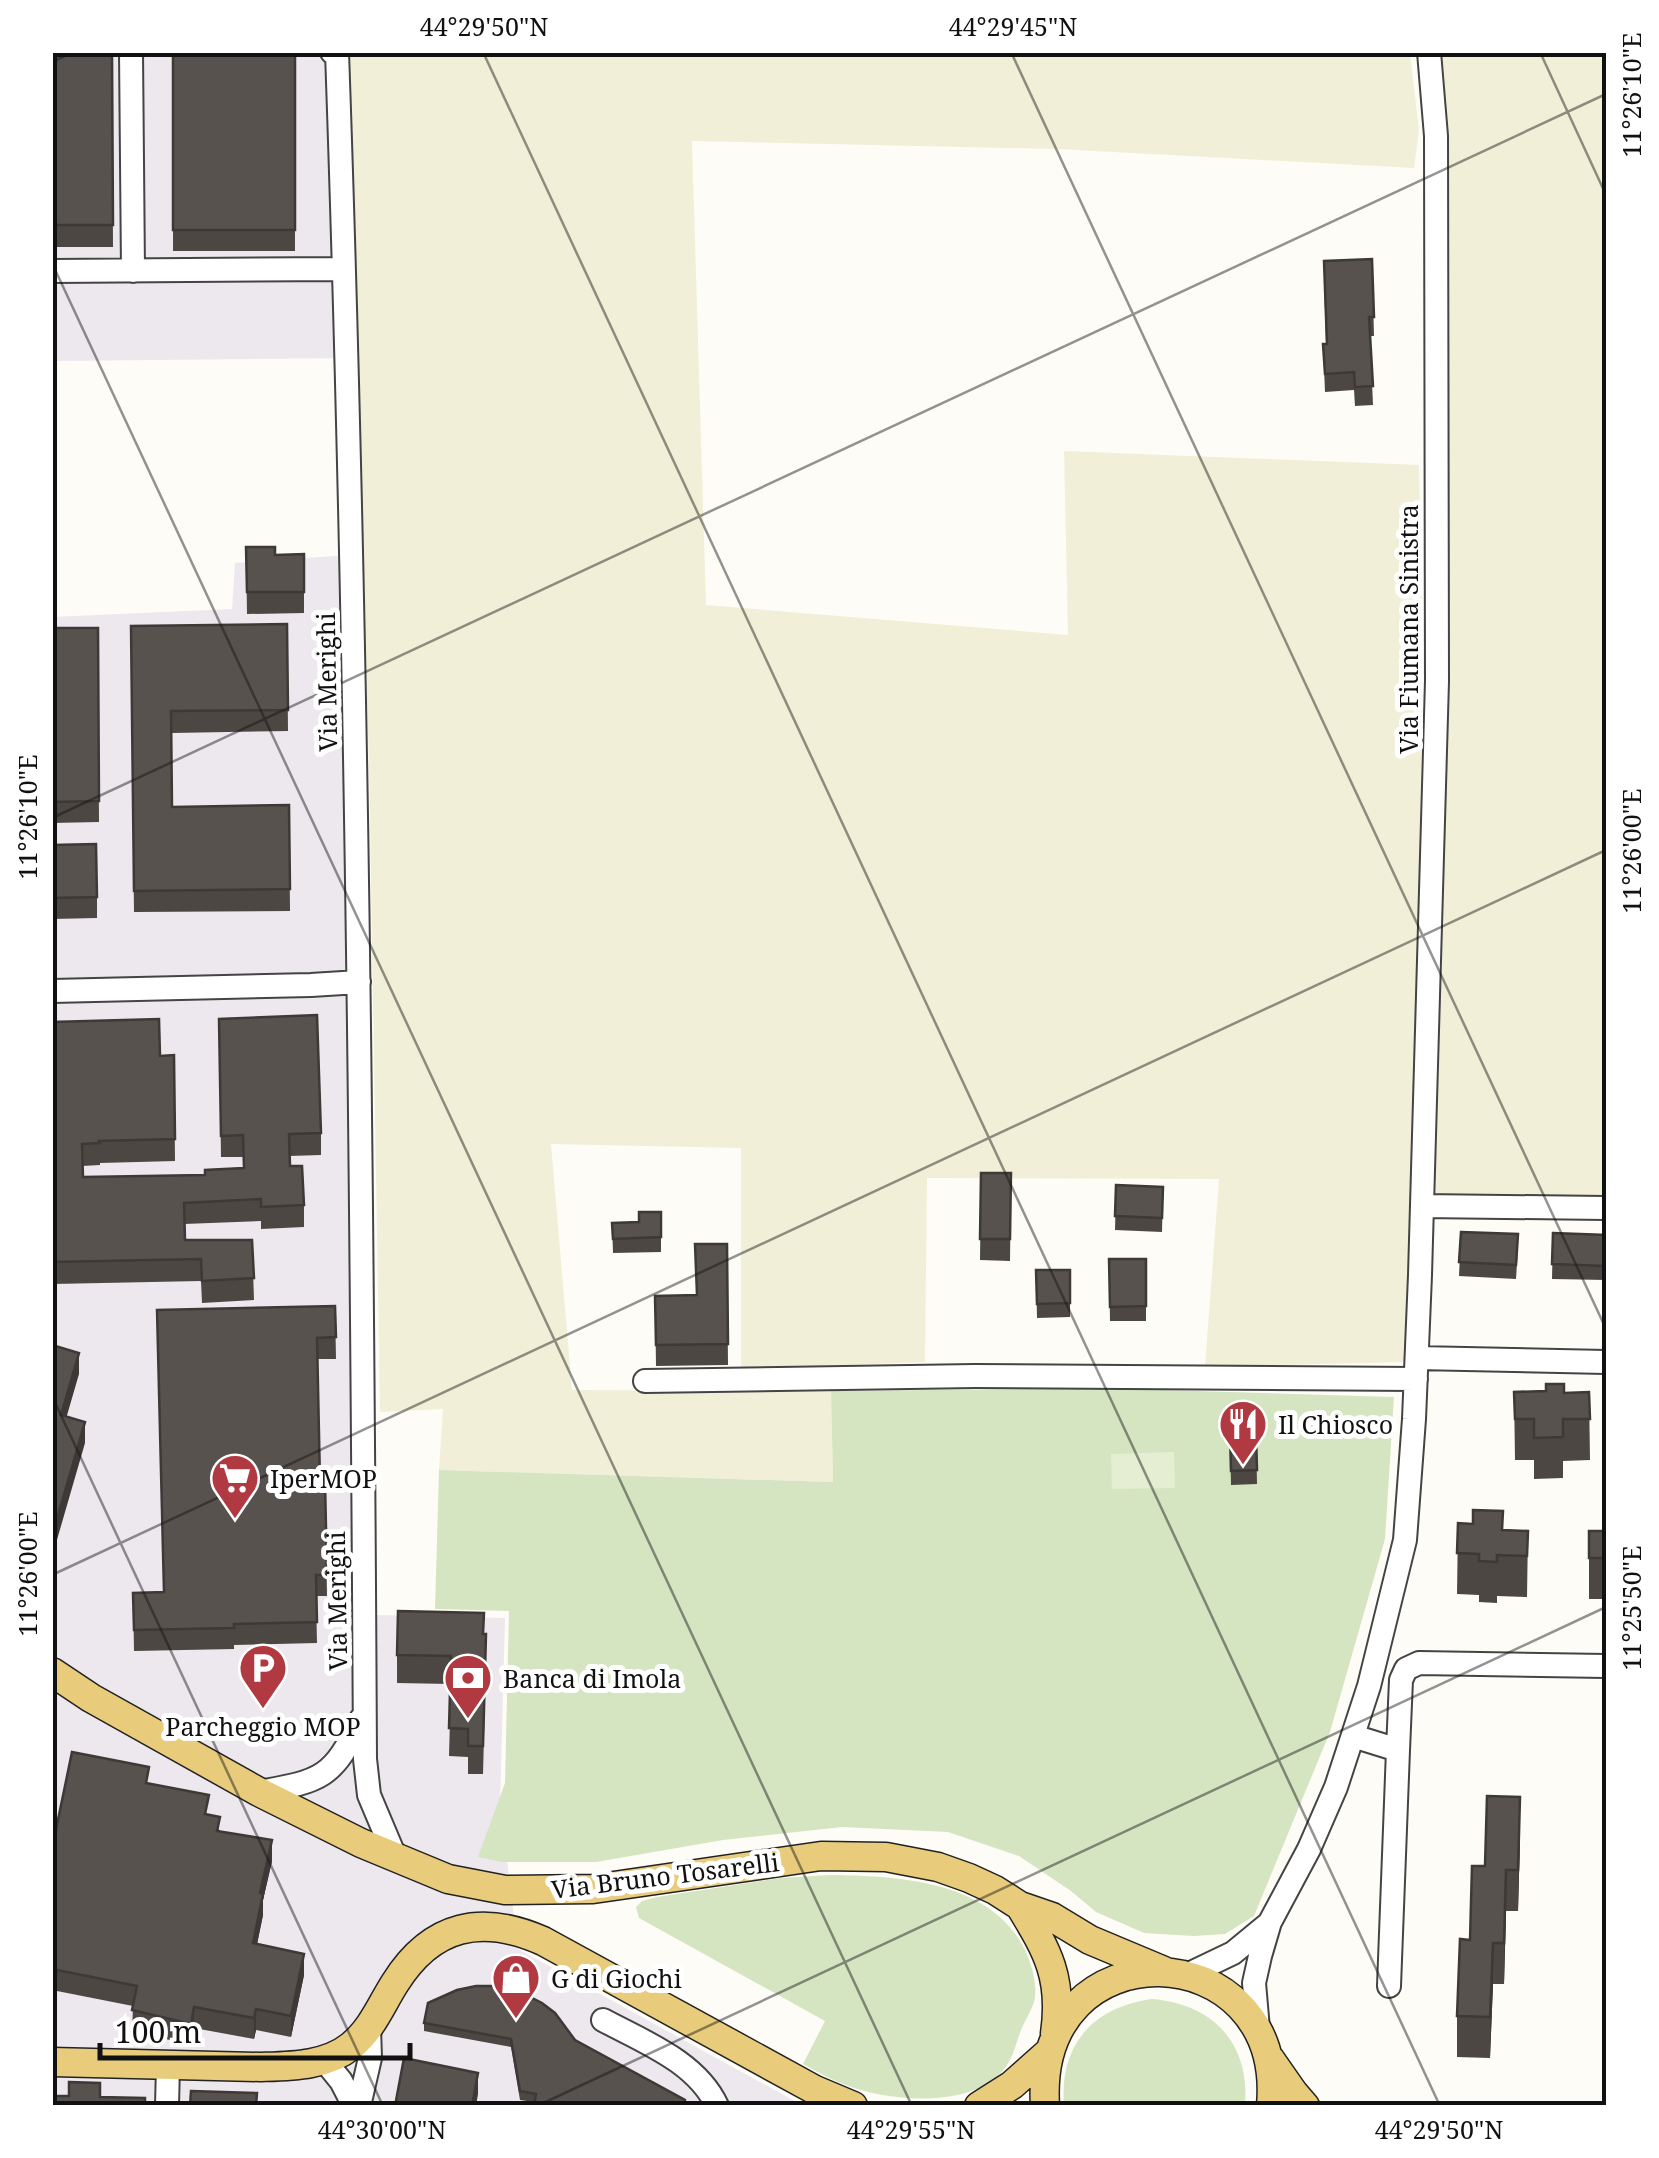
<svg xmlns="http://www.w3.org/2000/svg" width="1659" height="2158" font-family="'Noto Serif',serif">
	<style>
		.industrial { fill: #ede7ee }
		.farmland { fill: #f2efd8 }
		.green { fill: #d5e5c2 }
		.pitch { fill: #e5eed3 }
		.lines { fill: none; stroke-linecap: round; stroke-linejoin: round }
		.minor-casing { stroke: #444; stroke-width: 26 }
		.major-casing { stroke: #222; stroke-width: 31 }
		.minor { stroke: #fff; stroke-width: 22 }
		.major { stroke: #e8cc7c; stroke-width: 28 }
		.wall { fill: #4c4743 }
		.shaded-wall { fill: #3e3937 }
		.building { fill: #58524e; stroke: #3e3937; stroke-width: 2.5 }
		.ticks { fill: none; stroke: #111; stroke-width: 2.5; stroke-opacity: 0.45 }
		.labels { text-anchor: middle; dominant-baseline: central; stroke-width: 10; stroke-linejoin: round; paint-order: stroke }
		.street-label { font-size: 25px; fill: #111; stroke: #fff }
		.poi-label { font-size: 25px; fill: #111; stroke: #fff; text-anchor: start }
		.neatline { fill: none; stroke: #111; stroke-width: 4 }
		.ticks-label { font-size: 25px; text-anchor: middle; fill: #111 }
	</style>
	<rect width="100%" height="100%" fill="#fefcf6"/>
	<path class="industrial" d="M52 53H332L347 358 53 361Z
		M348 555 374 1615 505 1618 500 1804 518 1949 802 2105H53L52 617 232 609 235 563Z"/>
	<path class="farmland" d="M346 53H1410L1419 131 1414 168 1058 149 692 141 706 605 1068 635 1064 451 1419 465 1423 672 1412 1210 1404 1362 1205 1367 1219 1179 927 1178 925 1362 741 1369V1148L551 1144 572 1390 831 1391 833 1482 439 1470 443 1409 380 1412 369 762Z
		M1435 53H1606V1212L1422 1206Z"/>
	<path class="green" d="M1095 1388 1394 1397 1385 1539 1330 1732 1254 1916 1225 1934 1194 1936 1144 1933 1096 1912 1071 1891 1019 1856 948 1832 842 1827 723 1840 596 1862H502L478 1857 505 1783 509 1611 435 1609 439 1470 833 1482 831 1391Z
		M830 1875C897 1876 991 1880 1025 1950 1032 1965 1038 1986 1034 2002 1031 2011 1025 2021 1021 2030 1017 2040 1014 2055 1007 2065 978 2109 894 2102 851 2087 834 2081 819 2073 803 2064L825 2021 639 1918 636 1907 642 1901 657 1897 780 1878Z
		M1152 1999C1213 2004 1250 2043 1245 2105H1064C1059 2045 1093 2007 1152 1999Z"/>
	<path class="pitch" d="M1174 1452 1175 1488 1112 1489 1111 1454Z"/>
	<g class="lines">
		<g class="minor-casing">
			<path id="minor" d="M131 52 133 271
				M332 52H337C357 621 362 1190 365 1759L369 1795 396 1859
				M52 271 343 269
				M52 991 311 985 359 982
				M1422 1206 1606 1208
				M1417 1358 1606 1362
				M645 1381 975 1376 1416 1379
				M1353 1736 1398 1750 1401 1680 1406 1669 1419 1663 1606 1666
				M259 1792C322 1781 333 1778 361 1719
				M1187 1975 1233 1953 1267 1925
				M1389 1986 1398 1750
				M603 2020C644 2042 697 2062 717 2106
				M1258 2029 1254 1983 1260 1956 1270 1922 1309 1849 1336 1787 1369 1686 1405 1540 1414 1419 1420 1275 1437 681 1436 136 1429 52
				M324 2060 341 2081 354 2106
				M167 2106 168 2065
				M359 2106 370 2058 369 2027"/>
		</g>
		<g class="major-casing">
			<path id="major" d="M52 1672 91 1698 259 1792 361 1843 448 1879 505 1890 593 1889 821 1856 886 1857 938 1867 969 1878 995 1890 1020 1906 1052 1917 1090 1940 1164 1971
				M1020 1906C1048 1952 1063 1978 1055 2034
				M1270 2059 1293 2092 1305 2106
				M52 2062 261 2067C291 2066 326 2066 351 2046 372 2029 381 2005 395 1983 432 1924 482 1914 543 1941L815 2090 853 2106
				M979 2106 1012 2085 1048 2053
				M1045 2106C1033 1923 1287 1932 1271 2106"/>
		</g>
		<use href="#minor" class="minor"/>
		<use href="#major" class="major"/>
	</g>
	<path class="wall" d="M52 52H112L113 247H52Z
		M173 52H295V251H173Z
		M1372 259 1374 336H1370L1373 405 1355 406 1354 390 1325 392 1323 344H1326L1324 280Z
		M246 547 275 555 304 554V613L247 614Z
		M287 624 288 731 172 733V807L289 805 290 911 134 912 131 626Z
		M52 628H98L99 822 52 823Z
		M52 845 97 897V918L52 919Z
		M219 1019 321 1133V1155L289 1156 290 1166 304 1205V1227L261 1229V1221L184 1224 185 1240H252L254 1300 202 1303 201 1281 52 1284V1022L160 1056 174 1055 175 1161 100 1163V1165L82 1166 83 1177 205 1175 243 1168V1157H221Z
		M981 1173H1011L1010 1261 980 1260Z
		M1116 1185 1163 1187 1162 1232 1115 1230Z
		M661 1212V1252L613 1253 612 1223 639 1222Z
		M1461 1232 1518 1248 1516 1279 1459 1276Z
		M1553 1233 1606 1235V1280L1552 1279Z
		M727 1244 728 1365 656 1366 655 1296 696 1295Z
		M1109 1259H1146V1321H1110Z
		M1036 1270H1070V1317L1037 1318Z
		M335 1306 336 1359H317L320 1482 325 1481 327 1596H316L317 1643 234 1645V1649L134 1651 133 1593 163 1592Z
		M1514 1392H1589L1590 1460 1563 1461V1478L1534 1479V1460H1515Z
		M1256 1434 1257 1484 1231 1485 1230 1435Z
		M1458 1523 1503 1530 1528 1531 1527 1597 1497 1596V1603L1479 1602V1595L1457 1594Z
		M1589 1531H1606V1599H1589Z
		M484 1634 486 1662 483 1774H468V1757L449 1756 451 1684 397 1683V1655Z
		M149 1783 209 1815 220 1831 272 1861 263 1900V1915L257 1944 304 1975 291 2037 256 2030 254 2039 194 2028 191 2045 132 2031 133 2006 57 1991 52 1849Z
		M1520 1838 1518 1911H1506L1504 1984H1493L1490 2058 1457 2057V2016L1485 1866Z
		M424 2023 575 2040 685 2106 534 2102 520 2100 511 2047 424 2031Z"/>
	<path class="shaded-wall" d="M79 1353V1374L61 1436V1415Z
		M85 1422V1443L52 1557V1536Z
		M1520 1797V1838L1518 1911V1870Z
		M272 1840V1861L263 1900V1915L253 1964V1943L260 1893Z
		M1506 1870V1911L1504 1984V1943Z
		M1493 1943V1984L1490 2058V2017Z
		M304 1954V1975L291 2037V2016Z
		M57 1970V1991L52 2016V1995Z
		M194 2007V2028L191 2045V2024Z
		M256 2009V2030L254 2039V2018Z
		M478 2073V2094L476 2106H472Z"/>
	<path class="building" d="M52 52H112L113 225H52Z
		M173 52H295V230H173Z
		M1372 259 1374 317H1369L1373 386 1355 387 1354 372 1325 374 1323 344H1327L1324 261Z
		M246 547H275V555L304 554V592H247Z
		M287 624 288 710 171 711 172 807 289 805 290 889 134 891 131 626Z
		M52 628H98L99 801 52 802Z
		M96 844 97 897 52 898V845Z
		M317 1015 321 1133 289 1134 290 1166H302L304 1205 261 1207V1199L184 1203 185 1240H252L254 1278 202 1281 201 1259 52 1262V1022L159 1019 160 1056 174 1055 175 1139 99 1141 100 1143 82 1144 83 1177 205 1175V1170L244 1168 243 1135 221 1136 219 1019Z
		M981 1173H1011L1010 1239H980Z
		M1116 1185 1163 1187 1162 1218 1115 1216Z
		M639 1212H661V1237L613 1239 612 1223 639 1222Z
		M1461 1232 1518 1234 1516 1265 1459 1262Z
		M1553 1233 1606 1235V1266L1552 1264Z
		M695 1244H727L728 1344 656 1345 655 1296 697 1295Z
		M1109 1259H1146V1306L1110 1307Z
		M1036 1270H1070V1303L1037 1304Z
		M335 1306 336 1337 317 1338 320 1482 325 1481 327 1575H316L317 1622 234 1624V1628L134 1630 133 1593 164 1592 157 1310Z
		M52 1345 79 1353 61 1415 85 1422 52 1536Z
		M1546 1384H1564V1393L1589 1392 1590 1419H1563V1437L1534 1438V1419H1515L1514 1392 1546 1391Z
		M1256 1434 1257 1470 1231 1471 1230 1435Z
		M1473 1510 1503 1511 1502 1530 1528 1531 1527 1556 1497 1555V1562L1479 1561V1554L1457 1553 1458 1523 1473 1524Z
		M1589 1531H1606V1558H1589Z
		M398 1611 484 1613 483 1634H486L483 1746H468V1729L449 1728 451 1656 397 1655Z
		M72 1752 149 1767 146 1783 209 1795 205 1814 220 1817 217 1831 272 1840 260 1893 263 1894 253 1943 304 1954 291 2016 256 2009 254 2018 194 2007 191 2024 132 2010 137 1986 57 1970 52 1995V1849Z
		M1487 1796 1520 1797 1518 1870H1506L1504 1943H1493L1490 2017 1457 2016 1460 1939 1470 1940 1472 1866H1485Z
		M476 1986H491L518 1991 542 2003 555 2013 575 2040 685 2100 684 2106H534L536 2094 520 2091 511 2039 424 2023 428 2003 457 1990Z
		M404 2058 478 2073 472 2106H395Z
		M69 2082 100 2083V2097L145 2098V2106H53V2096H69Z
		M191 2091 257 2093 256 2106H190Z"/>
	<path class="ticks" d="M483 52 1440 2106M1011 52 1606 1329M1540 52 1606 195M52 62 73 52M52 263 912 2106M52 818 1606 94M52 1396 383 2106M52 1575 1606 850M537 2106 1606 1607"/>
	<defs>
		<g id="restaurant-pin" transform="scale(2.5)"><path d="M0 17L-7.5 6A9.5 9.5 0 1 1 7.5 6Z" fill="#b13941" stroke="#fff"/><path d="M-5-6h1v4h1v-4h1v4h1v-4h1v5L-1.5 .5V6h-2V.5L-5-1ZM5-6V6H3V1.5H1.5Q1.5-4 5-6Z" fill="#fff"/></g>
		<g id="supermarket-pin" transform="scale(2.5)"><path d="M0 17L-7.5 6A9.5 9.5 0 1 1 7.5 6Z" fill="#b13941" stroke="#fff"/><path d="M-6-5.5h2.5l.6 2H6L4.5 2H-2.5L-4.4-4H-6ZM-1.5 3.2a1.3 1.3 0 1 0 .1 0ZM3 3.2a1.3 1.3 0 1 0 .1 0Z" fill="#fff"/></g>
		<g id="parking-pin" transform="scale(2.5)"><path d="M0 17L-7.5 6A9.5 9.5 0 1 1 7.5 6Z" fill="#b13941" stroke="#fff"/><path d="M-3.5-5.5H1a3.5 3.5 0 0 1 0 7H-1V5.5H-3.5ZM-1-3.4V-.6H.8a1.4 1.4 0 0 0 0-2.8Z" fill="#fff"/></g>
		<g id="bank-pin" transform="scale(2.5)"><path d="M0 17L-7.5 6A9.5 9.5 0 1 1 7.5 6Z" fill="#b13941" stroke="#fff"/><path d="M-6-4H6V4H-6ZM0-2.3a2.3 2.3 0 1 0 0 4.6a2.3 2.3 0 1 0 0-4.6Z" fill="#fff"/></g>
		<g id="shop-pin" transform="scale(2.5)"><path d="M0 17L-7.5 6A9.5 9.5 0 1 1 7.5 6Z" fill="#b13941" stroke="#fff"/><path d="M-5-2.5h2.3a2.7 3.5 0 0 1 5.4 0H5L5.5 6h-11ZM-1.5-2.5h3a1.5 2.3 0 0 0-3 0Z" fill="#fff"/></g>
	</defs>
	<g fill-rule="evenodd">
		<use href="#restaurant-pin" x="1243" y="1424"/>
		<use href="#supermarket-pin" x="235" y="1478"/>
		<use href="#parking-pin" x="263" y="1668"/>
		<use href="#bank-pin" x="468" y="1678"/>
		<use href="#shop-pin" x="516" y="1978"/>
	</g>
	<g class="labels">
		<g class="street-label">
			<text transform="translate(1408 629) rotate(-90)">Via Fiumana Sinistra</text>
			<text transform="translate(326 682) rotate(-91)">Via Merighi</text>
			<text transform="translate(336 1601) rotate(-91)">Via Merighi</text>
			<text transform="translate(665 1875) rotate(-7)">Via Bruno Tosarelli</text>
		</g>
		<g class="poi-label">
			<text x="1278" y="1424">Il Chiosco</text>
			<text x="270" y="1478">IperMOP</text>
			<text x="503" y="1678">Banca di Imola</text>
			<text x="263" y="1726" text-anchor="middle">Parcheggio MOP</text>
			<text x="551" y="1978">G di Giochi</text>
		</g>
	</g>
	<rect width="1659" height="2158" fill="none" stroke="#ffffff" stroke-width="110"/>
	<path d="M100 2043v15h310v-15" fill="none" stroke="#111111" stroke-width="5"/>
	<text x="115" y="2043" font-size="30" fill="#111111" stroke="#ffffff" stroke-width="8" paint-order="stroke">100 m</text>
	<rect x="55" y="55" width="1549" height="2048" class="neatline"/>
	<g class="ticks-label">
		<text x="484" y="36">44°29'50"N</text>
		<text x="1013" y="36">44°29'45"N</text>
		<text transform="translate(1632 95) rotate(-90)" y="9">11°26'10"E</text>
		<text transform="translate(28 817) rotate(-90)" y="9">11°26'10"E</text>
		<text transform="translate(1632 851) rotate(-90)" y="9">11°26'00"E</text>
		<text transform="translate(28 1574) rotate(-90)" y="9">11°26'00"E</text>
		<text transform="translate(1632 1608) rotate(-90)" y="9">11°25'50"E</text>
		<text x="382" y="2139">44°30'00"N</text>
		<text x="911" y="2139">44°29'55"N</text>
		<text x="1439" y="2139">44°29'50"N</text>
	</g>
</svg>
